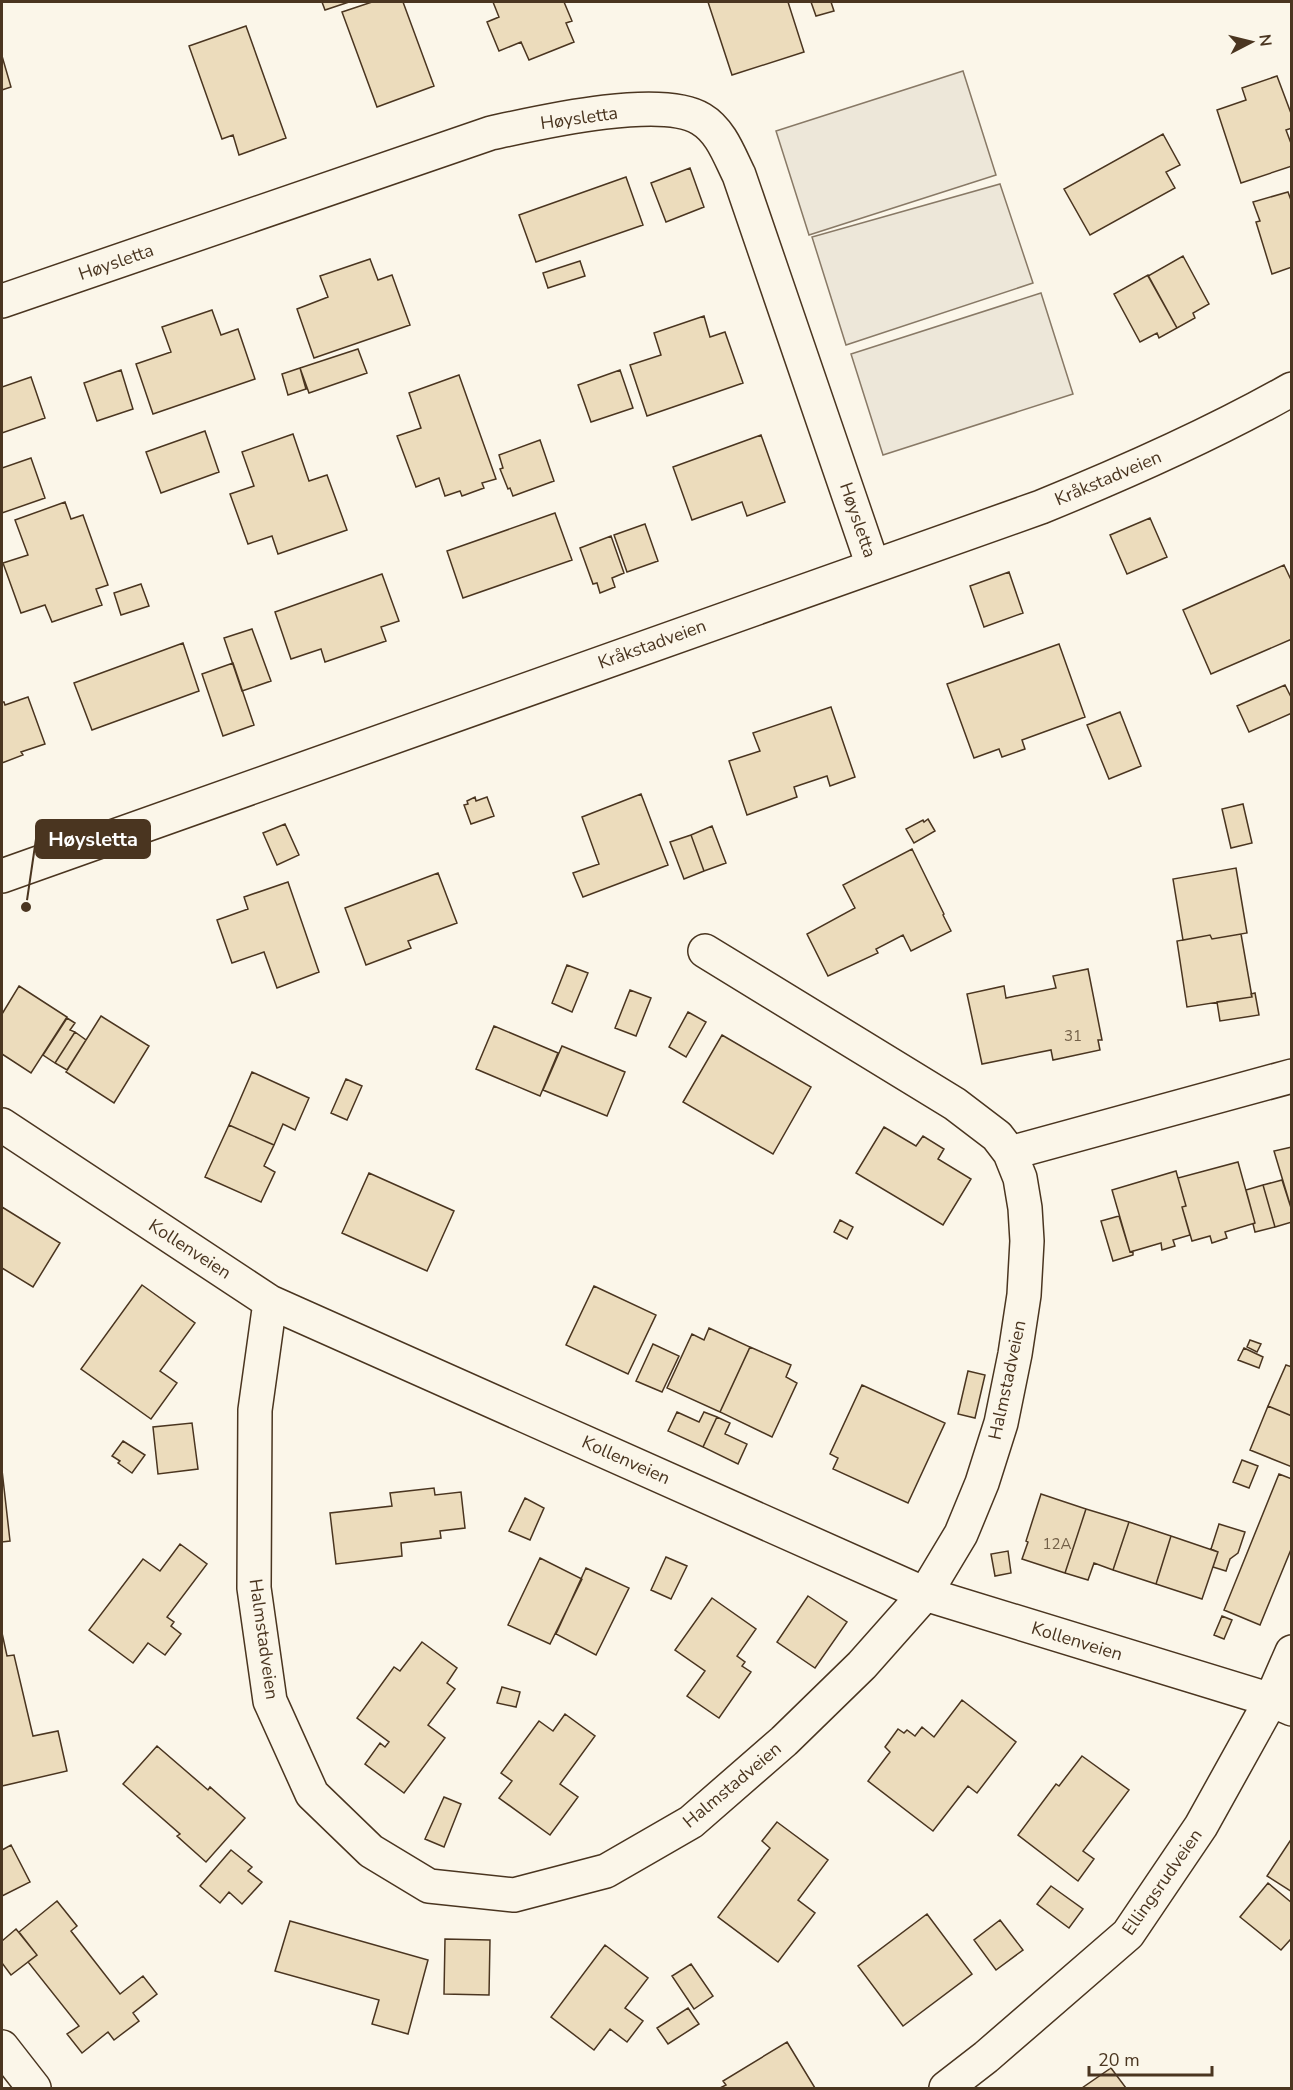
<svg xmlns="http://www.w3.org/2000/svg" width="1293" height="2090" font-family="'Nunito Sans',sans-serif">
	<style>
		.parking { fill: #ede7d9; stroke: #887966; stroke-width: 1.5 }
		.building { fill: #ecdcbc; stroke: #4a3520; stroke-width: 1.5 }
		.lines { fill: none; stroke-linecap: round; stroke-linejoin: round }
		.minor-casing { stroke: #4a3520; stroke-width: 36 }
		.major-casing { stroke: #4a3520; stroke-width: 36 }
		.minor { stroke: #fbf6e9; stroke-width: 33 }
		.major { stroke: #fbf6e9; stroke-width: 33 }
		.labels { text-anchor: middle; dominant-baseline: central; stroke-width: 4.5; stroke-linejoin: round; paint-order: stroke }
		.number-label { font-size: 15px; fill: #725f47 }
		.street-label { font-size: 18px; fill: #4a3520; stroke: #fbf6e9 }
		.leader { fill: none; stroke: #4a3520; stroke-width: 2 }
		.callout-dot { fill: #4a3520; stroke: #fbf6e9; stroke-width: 2 }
		.callout { fill: #4a3520; stroke: #4a3520; stroke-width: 2 }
		.callout-label { font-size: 20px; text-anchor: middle; font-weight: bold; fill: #fff }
	</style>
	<rect width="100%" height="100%" fill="#fbf6e9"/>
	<path class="parking" d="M963 71 996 175 809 235 776 131Z
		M1000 184 1033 283 846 345 812 237Z
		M1041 293 1073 394 883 455 851 354Z"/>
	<path class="building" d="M322 2H349L325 10Z
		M372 2H403L434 86 377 107 342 12Z
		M493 2H564L572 21 566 23 574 42 529 60 521 42 499 51 487 22 499 17Z
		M708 2H788L804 52 732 75Z
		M811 2H831L834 11 816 16Z
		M246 26 286 138 239 155 233 135 222 139 189 46Z
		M2 56 11 87 2 90Z
		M1277 76 1292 116V128L1286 130 1292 146V166L1241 183 1217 110 1246 100 1242 88Z
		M1163 134 1180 165 1166 172 1175 188 1090 235 1064 189Z
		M690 168 704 207 666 222 651 183Z
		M626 177 643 225 536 262 519 215Z
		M1288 192 1292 203V267L1272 274 1256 222 1260 221 1253 202Z
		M1183 256 1209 304 1193 313 1195 318 1177 328 1148 276Z
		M370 259 378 280 392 275 410 325 314 358 297 309 328 297 320 276Z
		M580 261 585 276 548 288 543 273Z
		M1148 275 1177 328 1159 338 1157 333 1140 342 1114 294Z
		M212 310 221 335 238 329 255 379 153 414 136 364 171 352 162 327Z
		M704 316 710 337 725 332 743 383 647 416 630 365 661 355 654 333Z
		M358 349 367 373 309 393 300 368Z
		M300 368 306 389 288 395 282 374Z
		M121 370 133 409 97 421 84 383Z
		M620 370 633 408 591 422 578 385Z
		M459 375 496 479 482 483 484 488 462 496 460 491 445 496 439 478 416 487 397 436 421 428 409 393Z
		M31 377 45 418 2 433V387Z
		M205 431 219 472 161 493 146 452Z
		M293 434 309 481 327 475 347 530 278 554 272 536 248 544 230 494 254 486 242 452Z
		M761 435 785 502 747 516 742 502 692 520 673 467Z
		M540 440 554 481 513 496 510 488 508 489 500 469 503 468 499 455Z
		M31 458 45 498 2 513V468Z
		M65 502 71 519 83 515 108 585 96 589 102 605 52 622 45 605 21 613 3 563 28 555 15 520Z
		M555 513 572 560 463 598 447 551Z
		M1150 518 1167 557 1127 574 1110 535Z
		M645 524 658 561 627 572 614 535Z
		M611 536 624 573 612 578 615 587 600 593 597 583 593 584 580 548Z
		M1284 565 1292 582V639L1211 674 1183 610Z
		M1009 572 1023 613 984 627 970 586Z
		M382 574 399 621 381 627 386 641 325 662 321 649 291 659 275 612Z
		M141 584 149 606 121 615 114 593Z
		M252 629 271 681 242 691 224 638Z
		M183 643 199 691 92 730 74 683Z
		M1059 644 1085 717 1022 740 1025 749 1002 757 999 749 974 758 947 684Z
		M233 663 254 725 223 736 202 674Z
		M1285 685 1292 699V713L1249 732 1237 706Z
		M28 697 45 744 21 752 23 755 2 763V702H4L5 705Z
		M831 707 855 777 830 786 827 776 794 787 797 797 747 815 729 761 760 751 753 733Z
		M1120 712 1141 766 1109 779 1087 725Z
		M641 794 668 865 583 897 573 873 599 864 582 817Z
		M475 797 476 801 487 797 494 816 471 824 464 805 468 804 467 801Z
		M1243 804 1252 843 1231 848 1222 809Z
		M928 819 935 831 914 843 906 829 923 820 924 822Z
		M285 824 299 855 277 865 263 833Z
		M712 826 726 863 704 871 691 835Z
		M691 835 704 871 684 879 670 842Z
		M912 849 944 914 943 915 951 931 911 951 903 935 876 949 878 953 828 976 807 934 855 908 843 885Z
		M1236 868 1247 933 1212 939 1210 935 1183 940 1173 879Z
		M438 873 457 923 408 941 411 948 366 965 345 908Z
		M288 882 319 972 277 988 264 952 232 963 217 920 248 909 244 897Z
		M1241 934 1252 997 1187 1007 1177 941 1210 935 1212 939Z
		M567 965 588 973 572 1012 552 1003Z
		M1088 969 1102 1040H1098L1100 1050 1053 1060 1051 1050 982 1064 967 994 1004 986 1006 998 1056 988 1053 976Z
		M19 986 67 1017 31 1073 2 1054V1014Z
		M630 990 651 998 636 1036 615 1028Z
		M1255 993 1259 1015 1220 1021 1217 1002 1252 997 1251 994Z
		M688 1012 706 1022 686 1057 669 1047Z
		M101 1016 149 1046 114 1103 66 1072Z
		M67 1018 75 1023 70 1030 75 1032 55 1063 43 1055Z
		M494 1026 558 1053 540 1096 476 1069Z
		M75 1032 86 1040 67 1070 55 1063Z
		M722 1035 811 1087 773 1154 683 1102Z
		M562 1046 625 1072 607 1116 543 1090Z
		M252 1072 309 1098 295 1130 283 1124 274 1145 229 1125Z
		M346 1079 362 1086 347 1120 331 1113Z
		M229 1125 274 1145 264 1166 275 1172 261 1202 205 1177Z
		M884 1127 916 1146 923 1136 944 1149 938 1159 971 1179 943 1225 856 1173Z
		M1292 1147V1211L1274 1151Z
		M1238 1162 1255 1223 1225 1232 1227 1238 1212 1243 1210 1236 1192 1241 1182 1207 1186 1206 1178 1178Z
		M1176 1171 1186 1206 1182 1207 1190 1235 1173 1240 1175 1246 1162 1250 1161 1243 1130 1252 1112 1190Z
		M369 1173 454 1211 427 1271 342 1233Z
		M1282 1180 1292 1211V1222L1275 1227 1263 1185Z
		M1263 1185 1275 1227 1255 1232 1253 1224 1255 1223 1246 1190Z
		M2 1207 60 1243 33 1287 2 1268Z
		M1119 1216 1130 1252 1133 1251V1255L1113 1261 1101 1221Z
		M840 1220 853 1227 847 1239 834 1232Z
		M142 1285 195 1323 160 1371 177 1383 151 1419 81 1369Z
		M594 1286 656 1315 628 1374 566 1345Z
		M709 1328 750 1347 720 1412 667 1388 692 1334 704 1340Z
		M1250 1340 1261 1344 1257 1352 1247 1347Z
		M653 1344 679 1356 662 1392 636 1381Z
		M750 1347 791 1365 786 1377 797 1383 772 1437 720 1412Z
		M1244 1348 1263 1357 1259 1368 1238 1360Z
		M1286 1365 1292 1367V1416L1268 1406Z
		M968 1371 985 1375 975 1418 958 1414Z
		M862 1385 945 1423 908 1503 833 1469 838 1458 830 1454Z
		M1268 1406 1292 1416V1467L1250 1450Z
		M677 1412 699 1422 704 1412 717 1417 703 1447 668 1431Z
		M717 1417 730 1423 725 1434 747 1444 738 1464 703 1447Z
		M192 1423 198 1469 158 1474 153 1427Z
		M123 1441 145 1455 132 1473 118 1463 120 1461 112 1456Z
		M1242 1460 1258 1466 1249 1488 1233 1482Z
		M2 1470 10 1541 2 1542Z
		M1279 1474 1292 1479V1547L1260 1625 1224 1610Z
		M434 1488 435 1495 461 1492 465 1528 440 1531 441 1538 401 1543 402 1556 336 1564 330 1513 392 1506 390 1493Z
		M1041 1494 1086 1509 1065 1573 1022 1559 1028 1542 1026 1541Z
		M525 1498 544 1508 530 1540 509 1531Z
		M1086 1509 1129 1522 1113 1570 1094 1563 1088 1580 1065 1573Z
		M1129 1522 1171 1536 1156 1584 1113 1570Z
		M1219 1524 1245 1532 1238 1553 1230 1559 1226 1571 1213 1567 1218 1552 1211 1549Z
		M1171 1536 1218 1552 1202 1599 1156 1584Z
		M180 1544 207 1564 167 1617 174 1622 171 1626 181 1634 165 1655 148 1643 133 1663 89 1630 143 1559 160 1571Z
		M1008 1551 1011 1573 995 1576 991 1554Z
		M666 1557 687 1566 671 1599 651 1590Z
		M540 1558 582 1579 550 1644 508 1625Z
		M586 1568 629 1588 596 1655 556 1634Z
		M808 1596 847 1622 815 1668 777 1642Z
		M712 1598 756 1629 737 1656 745 1662 742 1666 751 1672 719 1718 687 1696 705 1671 675 1650Z
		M1222 1616 1232 1620 1224 1639 1214 1635Z
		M2 1633 7 1656 14 1655 33 1736 58 1731 67 1771 2 1786Z
		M422 1642 457 1668 447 1683 455 1689 428 1725 445 1738 404 1793 365 1764 380 1743 385 1747 389 1742 357 1718 394 1667 400 1671Z
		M502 1687 520 1692 516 1707 497 1703Z
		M962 1700 1016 1742 977 1793 968 1786 933 1831 868 1781 890 1752 885 1747 898 1729 904 1733 907 1730 915 1736 922 1727 934 1737Z
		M565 1714 595 1736 560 1784 578 1797 550 1835 499 1798 512 1781 501 1773 539 1721 553 1731Z
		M157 1746 208 1790 210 1787 245 1818 206 1862 177 1836 180 1834 123 1784Z
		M1082 1756 1129 1790 1083 1851 1094 1859 1078 1881 1018 1835 1056 1784 1059 1786Z
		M444 1797 461 1804 444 1847 425 1839Z
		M777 1822 828 1860 798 1900 815 1913 778 1962 718 1917 770 1848 762 1841Z
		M1292 1838V1892L1267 1876Z
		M11 1845 30 1882 2 1896V1850Z
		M231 1850 252 1867 248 1871 262 1882 242 1904 229 1892 220 1903 200 1886Z
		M1268 1883 1292 1903V1941L1290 1940 1281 1950 1240 1917Z
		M1051 1886 1083 1909 1069 1928 1037 1904Z
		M57 1901 77 1926 71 1931 120 1994 143 1976 157 1994 133 2013 139 2021 114 2040 108 2032 82 2053 67 2034 79 2026 28 1962 37 1955 19 1932Z
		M927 1914 972 1974 903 2026 858 1966Z
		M1000 1920 1023 1950 996 1970 974 1940Z
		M290 1921 428 1960 408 2034 372 2024 379 2000 275 1971Z
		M16 1929 37 1955 11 1975 2 1963V1941Z
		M445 1939 490 1940 489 1995 444 1994Z
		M605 1945 648 1978 625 2008 643 2021 627 2042 610 2029 594 2050 551 2017Z
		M691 1964 713 1996 694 2009 672 1976Z
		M688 2008 699 2024 668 2044 657 2028Z
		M787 2042 815 2088H720L726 2085 723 2081Z
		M1111 2068 1126 2088H1082Z"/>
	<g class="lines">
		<g class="minor-casing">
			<path id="minor" d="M2 301 491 133C537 123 661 94 701 119 721 131 729 155 739 175L873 566
				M2 1125 270 1302 925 1594 1271 1700 1292 1709
				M1010 1153 1292 1076
				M270 1302 255 1410 254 1588 270 1701 312 1794 371 1851 429 1886 514 1895 606 1871 691 1822 784 1741 862 1665 925 1594 961 1534 982 1483 1001 1423 1015 1354 1024 1295 1027 1241 1025 1208 1020 1178 1010 1153 997 1136 955 1104 705 951
				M2 2047 34 2088
				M946 2088 986 2057 1128 1934 1201 1826 1271 1700 1292 1652"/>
		</g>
		<g class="major-casing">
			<path id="major" d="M2 876 1041 507C1127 472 1211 435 1292 389"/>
		</g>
		<use href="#minor" class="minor"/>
		<use href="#major" class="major"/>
	</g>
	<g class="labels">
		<g class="number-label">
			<text x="1073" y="1036">31</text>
			<text x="1057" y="1544">12A</text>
		</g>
		<g class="street-label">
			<text transform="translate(579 118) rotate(-8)">Høysletta</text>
			<text transform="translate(116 262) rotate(-19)">Høysletta</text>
			<text transform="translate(1108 478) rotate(-23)">Kråkstadveien</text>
			<text transform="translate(858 520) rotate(71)">Høysletta</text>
			<text transform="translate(652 644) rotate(-20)">Kråkstadveien</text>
			<text transform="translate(190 1249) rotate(33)">Kollenveien</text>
			<text transform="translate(1007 1380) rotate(-78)">Halmstadveien</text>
			<text transform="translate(626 1460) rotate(24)">Kollenveien</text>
			<text transform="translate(264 1639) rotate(82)">Halmstadveien</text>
			<text transform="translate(1077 1641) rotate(17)">Kollenveien</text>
			<text transform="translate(732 1785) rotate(-40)">Halmstadveien</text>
			<text transform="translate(1162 1882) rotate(-55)">Ellingsrudveien</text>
		</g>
	</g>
	<path class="leader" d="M26 907L36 839"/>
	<circle class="callout-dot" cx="26" cy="907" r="6"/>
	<rect class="callout" x="36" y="820" width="114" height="38" rx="6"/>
	<g class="callout-label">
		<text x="93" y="846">Høysletta</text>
	</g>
	<rect width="1293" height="2090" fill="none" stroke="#4a3520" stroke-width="6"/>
	<g transform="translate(1251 42) rotate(83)" stroke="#fbf6e9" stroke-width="4.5" paint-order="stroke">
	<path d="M0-4.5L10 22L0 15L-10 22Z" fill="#4a3520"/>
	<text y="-9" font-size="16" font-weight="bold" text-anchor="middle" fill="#4a3520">N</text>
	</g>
	<path d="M1089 2066v9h123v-9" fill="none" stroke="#4a3520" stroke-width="3"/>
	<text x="1098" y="2066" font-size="18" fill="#4a3520" stroke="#fbf6e9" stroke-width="4.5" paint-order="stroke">20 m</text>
</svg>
